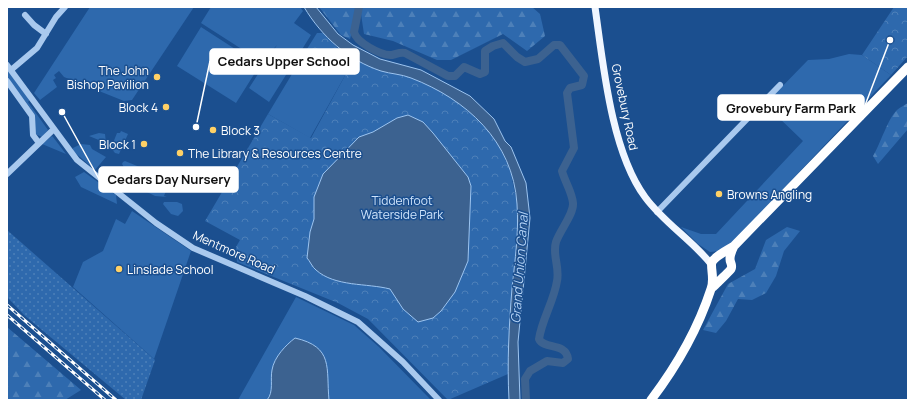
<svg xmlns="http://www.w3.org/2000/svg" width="915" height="407" font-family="Manrope,sans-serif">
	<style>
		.grass { fill: #2e69ad }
		.forest { fill: url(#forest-firs) }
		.park { fill: url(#park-crowns) }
		.garden { fill: url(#garden-dots) }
		.water { fill: #3c6290; stroke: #9cc4f0 }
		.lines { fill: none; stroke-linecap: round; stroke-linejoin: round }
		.river { stroke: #3c6290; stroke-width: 8 }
		.minor { stroke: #a9c9ee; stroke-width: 6 }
		.major { stroke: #f0f6ff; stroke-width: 7 }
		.highway { stroke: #fff; stroke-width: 9 }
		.rail-casing { stroke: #fff; stroke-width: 3 }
		.rail { stroke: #1b4f8f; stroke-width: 1.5; stroke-dasharray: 4.5; stroke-linecap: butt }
		.poi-dot { fill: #ffd166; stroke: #1b4f8f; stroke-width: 1.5 }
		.labels { text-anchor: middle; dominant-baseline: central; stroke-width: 3; stroke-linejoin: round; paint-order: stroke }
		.poi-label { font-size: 12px; fill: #fff; stroke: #1b4f8f; text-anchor: start }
		.street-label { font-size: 12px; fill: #fff; stroke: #1b4f8f }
		.park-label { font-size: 12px; fill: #cfe3fa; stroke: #1b4f8f }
		.water-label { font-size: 13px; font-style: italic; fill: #b5d3f5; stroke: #1b4f8f }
		.leader { fill: none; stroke: #fff; stroke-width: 1.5 }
		.callout-dot { fill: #fff; stroke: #1b4f8f; stroke-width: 1.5 }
		.callout { fill: #fff; stroke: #fff; stroke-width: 1.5 }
		.callout-label { font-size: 13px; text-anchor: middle; font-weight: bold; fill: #111 }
	</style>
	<defs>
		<pattern id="forest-firs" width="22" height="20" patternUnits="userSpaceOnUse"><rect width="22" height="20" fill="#2e69ad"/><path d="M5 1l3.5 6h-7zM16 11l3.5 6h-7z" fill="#4d80b9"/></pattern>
		<pattern id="park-crowns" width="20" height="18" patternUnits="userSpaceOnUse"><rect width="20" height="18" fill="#2e69ad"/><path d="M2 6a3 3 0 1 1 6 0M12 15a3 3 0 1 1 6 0" fill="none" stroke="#4d80b9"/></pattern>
		<pattern id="garden-dots" width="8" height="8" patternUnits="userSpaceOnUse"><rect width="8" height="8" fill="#2e69ad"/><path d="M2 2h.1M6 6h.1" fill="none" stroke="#4d80b9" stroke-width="1.8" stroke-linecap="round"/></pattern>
	</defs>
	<rect width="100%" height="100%" fill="#1b4f8f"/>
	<path class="grass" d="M90 7H194L132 100 124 101 64 77 59 71 54 75 56 78 53 80 57 87 40 100 34 93Z
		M211 7H300L303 11 294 23 311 35 269 102 249 88 277 45 262 62 201 23Z
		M201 27 260 65 236 103 177 66Z
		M307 49 347 72 310 138 268 114Z
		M849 54 862 55 891 75 730 245 720 251 710 252 698 244 681 227 701 234H716L803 141 776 115 782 109 770 99 808 60 829 59Z
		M7 69 30 100 28 102 48 130 42 137 35 134 31 109 7 77Z
		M121 131 128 134 119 154 115 153 111 148 117 133H120Z
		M99 133 105 134 106 143 89 136Z
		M52 136 53 137 66 154 42 144Z
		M81 144 90 145 92 149 106 157 95 170 73 151V148Z
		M125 161 142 168 149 175 143 187C132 186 127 172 122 164L123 162Z
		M84 172 116 195 117 204 81 187 75 177Z
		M149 180 167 188 164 196 167 197 155 196 147 192 146 188Z
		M164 202H177L182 204 183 211 178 216 171 214 163 204Z
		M132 211 191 251 154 359 73 287 83 262 103 251 116 219 125 224Z
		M296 297 354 325 379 347 431 400H238Z"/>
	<path class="forest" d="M319 7H356V17L350 39 341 35Z
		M360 7H532L540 14 545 36 527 51 503 34 451 60H437L393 41 364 34Z
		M908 103V129L878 164 873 156C881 143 887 120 897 110 900 107 905 105 908 103Z
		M787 227 800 231 784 251 776 276 766 293 752 300 738 299 726 321 716 333 703 330 728 284 755 269 766 240Z
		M7 327 81 390 65 400H7Z"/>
	<path class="park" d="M894 7H908V56L891 75 862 55Z
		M317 33H324L341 52 381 71 405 75 445 93 468 110 495 137 510 170 517 203V242L509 330 508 374 448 400 368 319 338 303 237 262 236 247 240 240 205 221 268 114 311 138 347 72 307 49Z"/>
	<path class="garden" d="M7 230 155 360 141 400H126L24 315 7 297Z"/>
	<path class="water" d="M304 7H316L338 34 353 45 380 59 421 70 470 96 494 119 505 141 511 147 526 183 530 218 518 342 520 400H509C507 362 509 326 512 288 515 260 519 232 517 204 513 141 466 99 411 78 401 74 391 74 381 71 348 60 322 37 304 7Z
		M408 115 423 122 433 133 468 177 471 186 468 261 455 292 441 311 433 318 418 322 403 309 390 289C367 283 335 287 316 270 312 267 310 261 307 258L310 232 314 219V197L323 174 359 137 373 132 397 118Z
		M295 338C334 347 326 368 329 400H267C274 392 270 380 272 370 274 357 286 345 295 338Z"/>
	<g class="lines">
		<path class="river" d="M359 7 354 32C356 42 381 56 392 55 397 54 399 52 405 53L448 76H455L464 67 480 74 485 72V51L493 46 503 43 517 57 525 62 538 59 554 45H560L584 76 582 85 570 88 567 93 574 148 562 171C565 182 572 192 573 203 574 214 560 230 556 242 552 255 560 267 557 281 554 301 542 319 539 339 544 350 566 342 568 359L563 363 547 361 530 371 525 379 526 400"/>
		<path class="minor" d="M25 15 34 25 46 34
			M7 65 77 160 156 223 193 248 305 296 358 322 403 362 439 400
			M11 70 37 48 56 17 65 7
			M7 81 32 116 33 135 39 143
			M766 100 777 110
			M7 174 54 129
			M657 212 780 85"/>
		<path class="major" d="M595 7C603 63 611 151 645 197 664 223 692 240 711 264"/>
		<path class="highway" d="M713 287C717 283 730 271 731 269 733 265 730 263 730 259 730 255 732 250 734 246
			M651 400C676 367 698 329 711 289 715 279 710 267 712 262 715 256 728 250 734 246L908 67"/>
		<g class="rail-casing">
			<path id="rail" d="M7 305 116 400
				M7 315 105 400"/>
		</g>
		<use href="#rail" class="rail"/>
	</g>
	<g class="poi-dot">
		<circle cx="157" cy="77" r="4"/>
		<circle cx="166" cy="107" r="4"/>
		<circle cx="213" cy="130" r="4"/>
		<circle cx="144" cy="144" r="4"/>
		<circle cx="180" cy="153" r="4"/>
		<circle cx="719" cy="194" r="4"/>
		<circle cx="119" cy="269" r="4"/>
	</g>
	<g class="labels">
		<g class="poi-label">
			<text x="149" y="70" text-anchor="end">The John<tspan x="149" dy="14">Bishop Pavilion</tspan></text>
			<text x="158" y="107" text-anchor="end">Block 4</text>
			<text x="221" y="130">Block 3</text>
			<text x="136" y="144" text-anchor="end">Block 1</text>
			<text x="188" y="153">The Library &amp; Resources Centre</text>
			<text x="727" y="194">Browns Angling</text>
			<text x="127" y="269">Linslade School</text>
		</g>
		<g class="street-label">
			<text transform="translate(625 107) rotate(78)">Grovebury Road</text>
			<text transform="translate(234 252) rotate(24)">Mentmore Road</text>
		</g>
		<g class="park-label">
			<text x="402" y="200">Tiddenfoot<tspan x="402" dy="14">Waterside Park</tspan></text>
		</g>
		<g class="water-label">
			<text transform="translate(519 268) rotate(-86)">Grand Union Canal</text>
		</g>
	</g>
	<path class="leader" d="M196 127L210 61M890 40L864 108M62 112L99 179"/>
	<g class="callout-dot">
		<circle cx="196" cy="127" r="4"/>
		<circle cx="890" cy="40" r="4"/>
		<circle cx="62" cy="112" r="4"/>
	</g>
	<g class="callout">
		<rect x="210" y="49" width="149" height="25" rx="4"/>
		<rect x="718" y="95" width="146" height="25" rx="4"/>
		<rect x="99" y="167" width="139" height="25" rx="4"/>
	</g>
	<g class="callout-label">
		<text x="284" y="66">Cedars Upper School</text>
		<text x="791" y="113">Grovebury Farm Park</text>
		<text x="169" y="184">Cedars Day Nursery</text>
	</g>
	<rect width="915" height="407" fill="none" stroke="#ffffff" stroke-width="16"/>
</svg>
